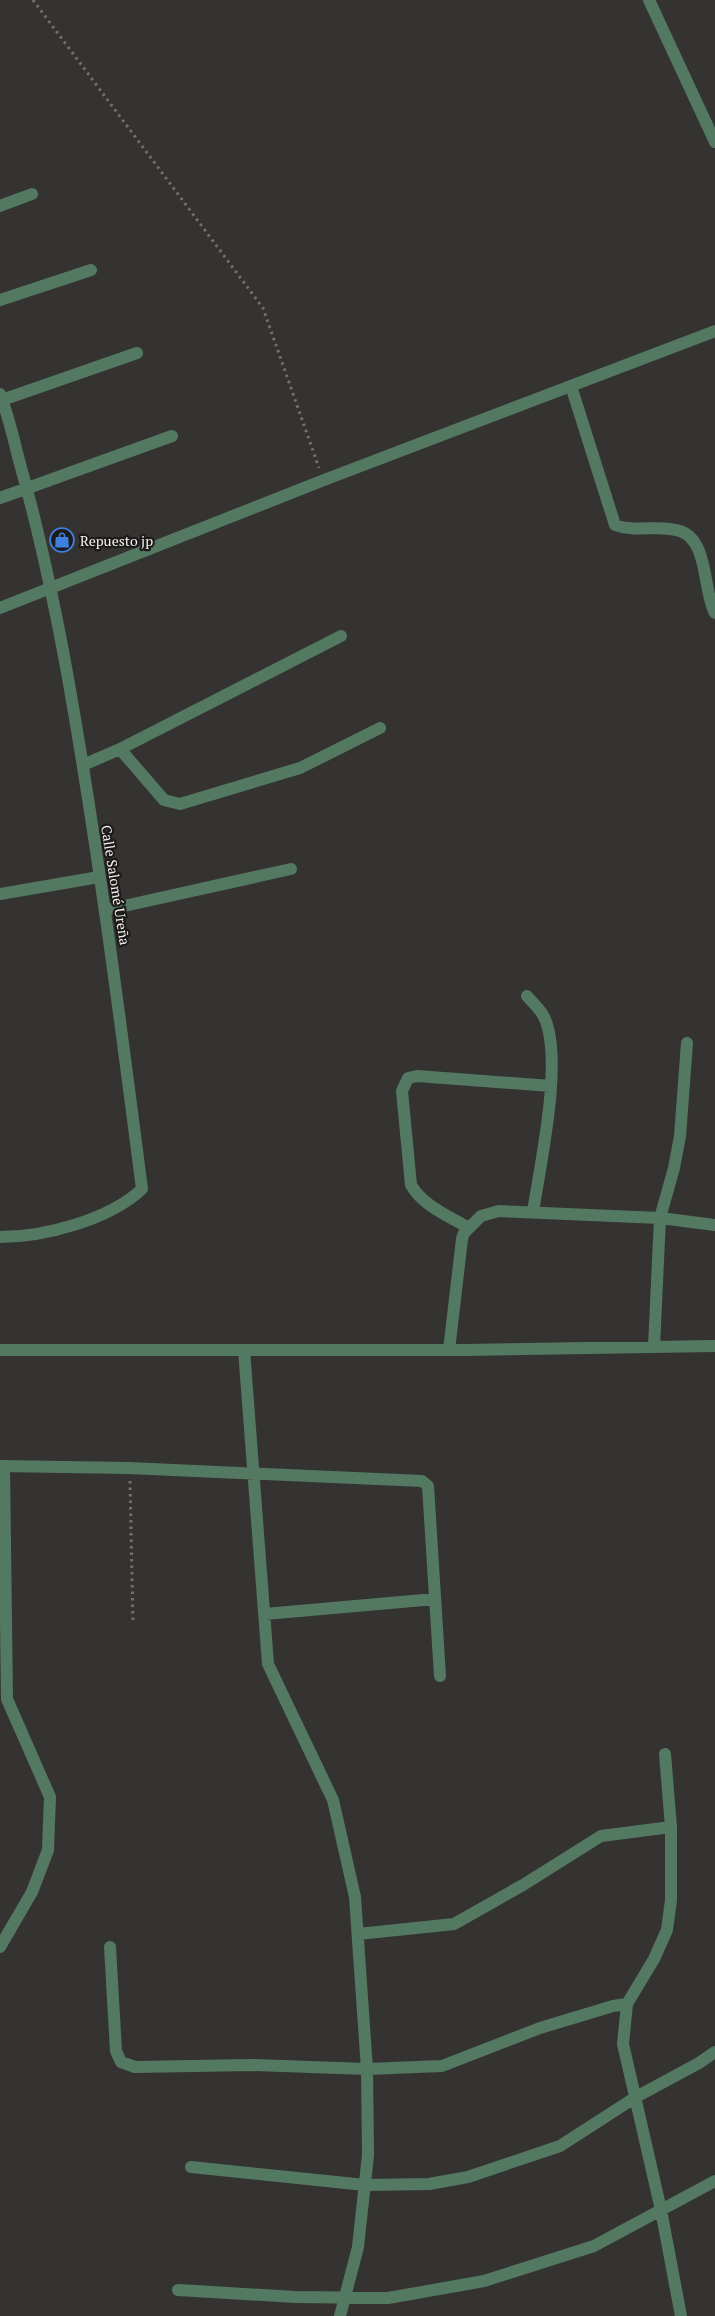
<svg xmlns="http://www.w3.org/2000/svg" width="715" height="2316" font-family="'PT Serif',serif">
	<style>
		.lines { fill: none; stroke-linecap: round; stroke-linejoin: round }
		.path { stroke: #737170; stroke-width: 3; stroke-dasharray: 2.5 4; stroke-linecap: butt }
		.minor { stroke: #547962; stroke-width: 12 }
		.tertiary { stroke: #547962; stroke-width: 12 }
		.labels { text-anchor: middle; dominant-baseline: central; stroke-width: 4.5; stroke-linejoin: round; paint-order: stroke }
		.poi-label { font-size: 14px; fill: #f4f2f1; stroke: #1c1b1a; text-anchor: start }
		.street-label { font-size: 14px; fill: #f4f2f1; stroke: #1c1b1a }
	</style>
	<rect width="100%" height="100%" fill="#353331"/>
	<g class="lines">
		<path class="path" d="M33 0 263 308 319 468
			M130 1481 133 1624"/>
		<path class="minor" d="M649 0 715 142
			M0 206 32 194
			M0 300 91 270
			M571 386 615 525C636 533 658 524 680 531 709 540 703 593 715 613
			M0 394C9 417 14 441 20 464 40 535 55 606 68 678 98 848 120 1018 142 1189 109 1220 44 1237 0 1237
			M2 400 137 353
			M0 498 172 436
			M120 749 164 800 180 804 300 768 380 728
			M83 765 120 749 341 636
			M0 894 99 877
			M106 910 291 869
			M527 996C532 1002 541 1010 544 1017 564 1059 540 1165 533 1212
			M469 1228C449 1216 423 1206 411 1185L402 1091 408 1078 417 1076 551 1086
			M654 1347 660 1218 674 1168 680 1136 687 1043
			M0 1350H467L715 1346
			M244 1350 268 1664 333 1800 355 1897 367 2069 368 2155 358 2247 340 2316
			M449 1350 462 1239 464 1233 481 1216 499 1211 660 1218 715 1225
			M0 1466 129 1468 422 1481 428 1486 440 1676
			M265 1614 435 1599
			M665 1754 671 1827V1900L667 1930 654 1959 627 2004 623 2044 661 2210 681 2316
			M358 1934 454 1924 523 1885 601 1836 671 1827
			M0 1947 32 1892 48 1850 50 1797 7 1699 4 1466
			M110 1947 116 2051 121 2062 135 2067 251 2065 367 2069 442 2066 540 2028 613 2006 627 2004
			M191 2167 365 2185 429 2184 468 2177 560 2146 636 2097 699 2063 715 2052
			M178 2290 295 2297 388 2298 484 2281 594 2246 715 2181"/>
		<path class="tertiary" d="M0 608 324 480 715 331"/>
	</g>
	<defs>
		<g id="shop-ring" transform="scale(1.25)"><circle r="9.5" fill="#1c1b1a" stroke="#3f7fe0" stroke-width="1.5"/><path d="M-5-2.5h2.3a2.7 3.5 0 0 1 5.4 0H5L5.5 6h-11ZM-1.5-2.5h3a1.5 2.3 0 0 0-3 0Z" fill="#3f7fe0"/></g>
	</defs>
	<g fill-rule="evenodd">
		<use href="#shop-ring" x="62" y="540"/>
	</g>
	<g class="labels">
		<g class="poi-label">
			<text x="80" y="540">Repuesto jp</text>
		</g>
		<g class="street-label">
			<text transform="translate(116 885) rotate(81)">Calle Salomé Ureña</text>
		</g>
	</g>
</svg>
